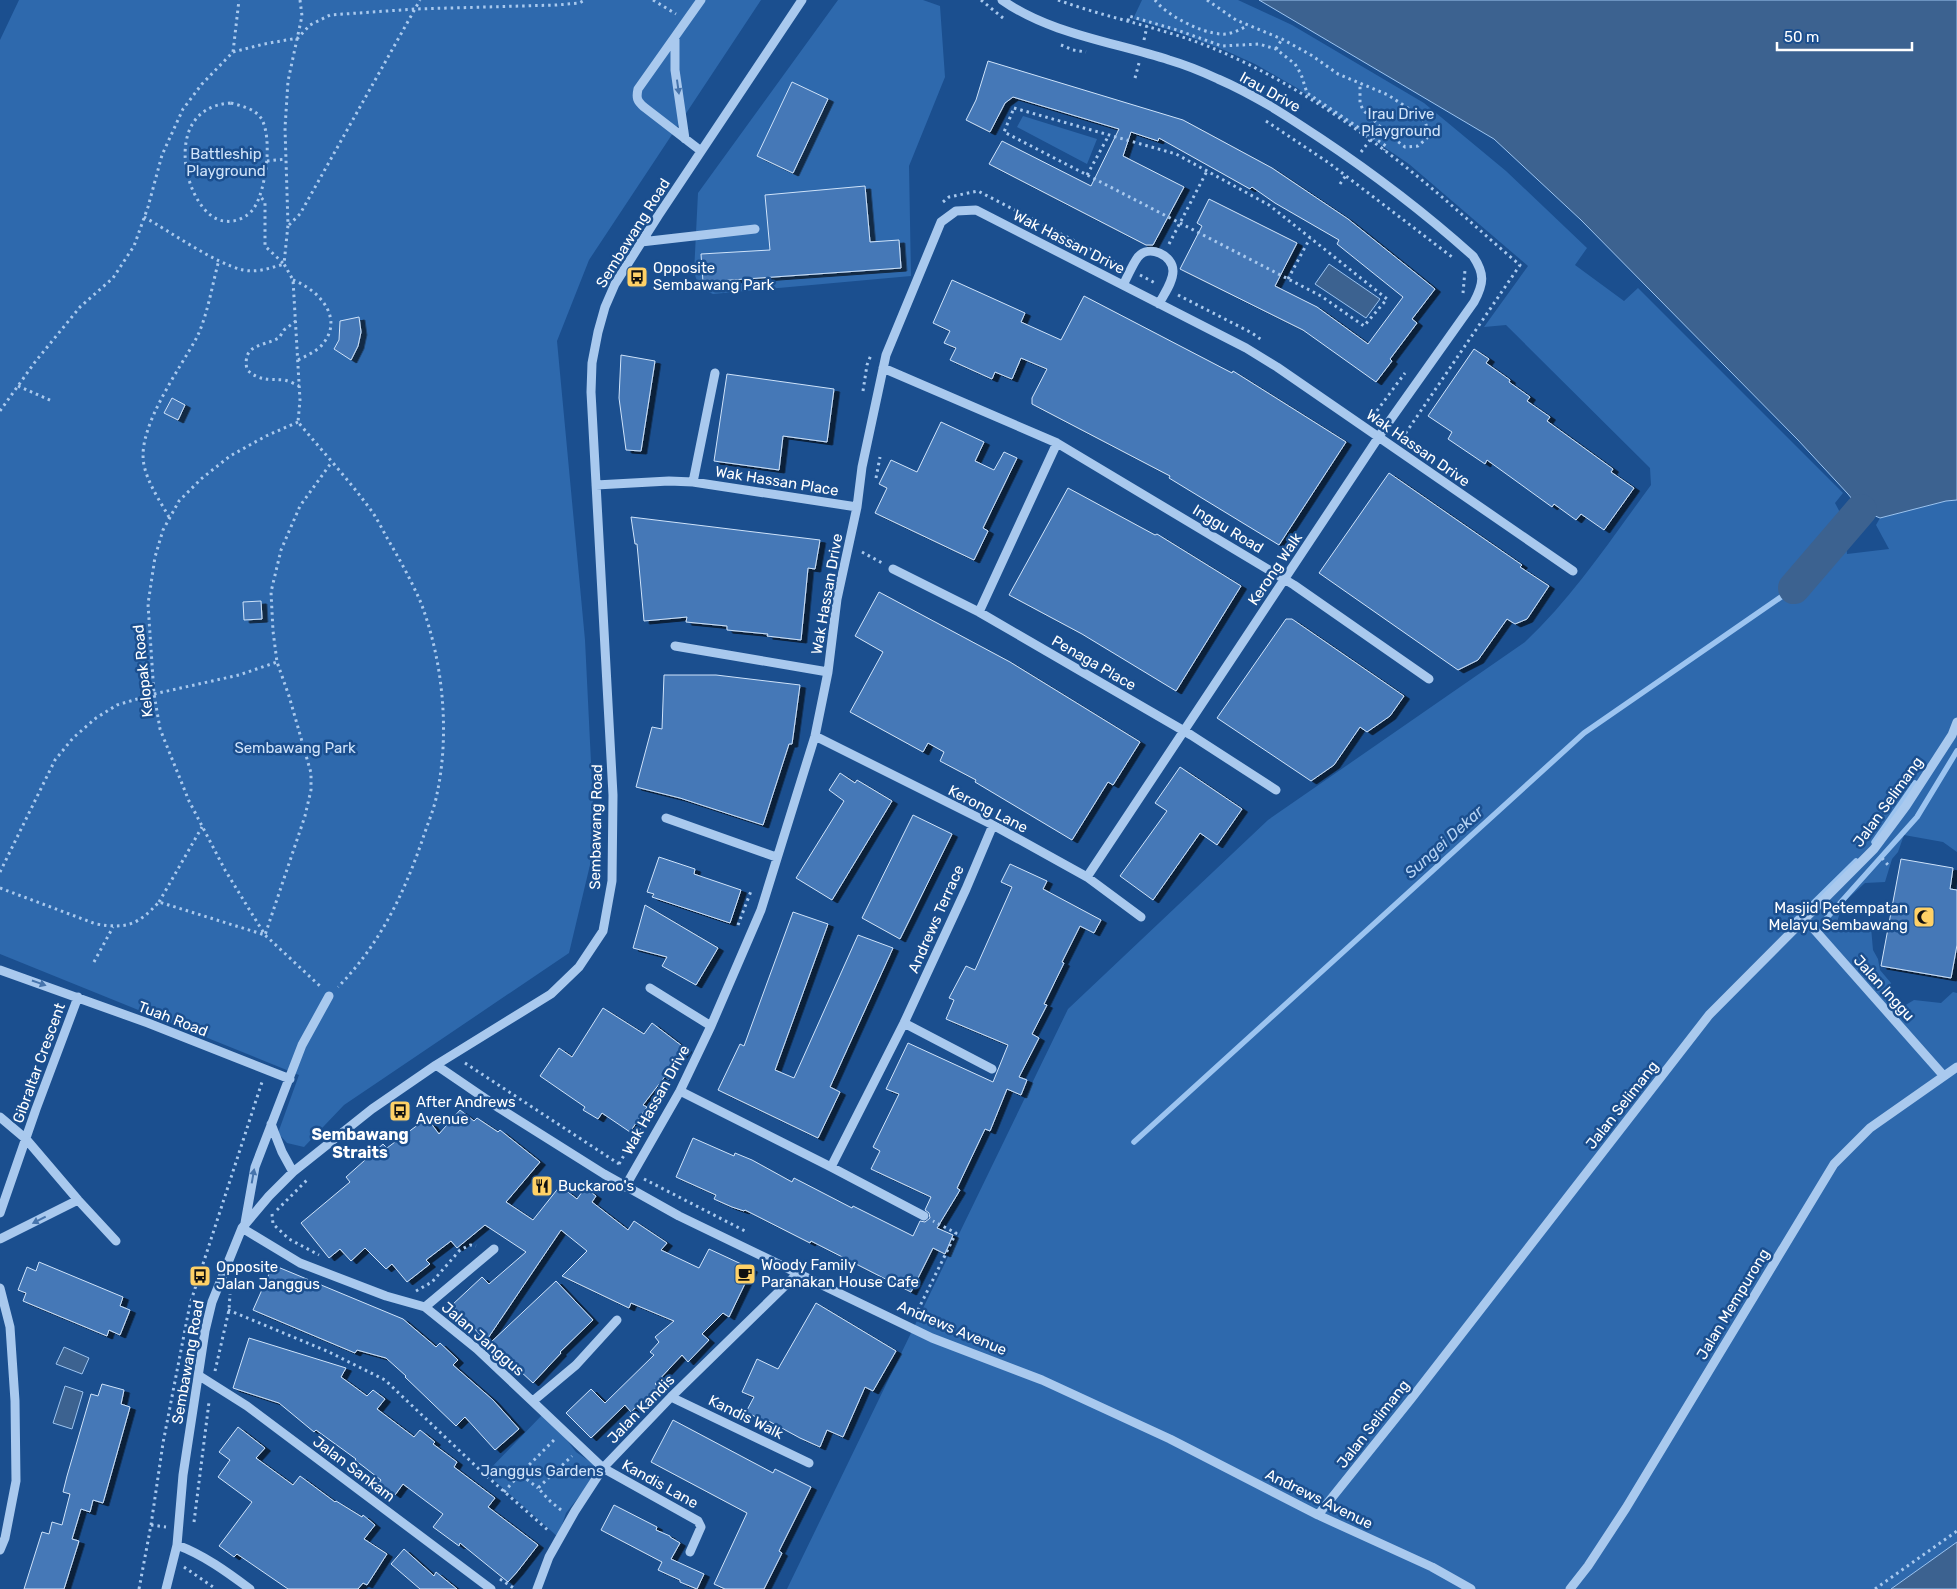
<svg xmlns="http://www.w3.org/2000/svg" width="1957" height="1589" font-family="Rubik,sans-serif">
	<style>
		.green { fill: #2e69ad }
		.water { fill: #3c6290; stroke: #9cc4f0 }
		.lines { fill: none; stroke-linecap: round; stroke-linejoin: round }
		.stream { stroke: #9cc4f0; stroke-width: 5.5 }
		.river { stroke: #3c6290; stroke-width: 32 }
		.building { fill: #4478b7; stroke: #cfe3fa; filter: url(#shadow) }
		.path { stroke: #a9c9ee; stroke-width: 3; stroke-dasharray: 2.5 4; stroke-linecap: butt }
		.minor { stroke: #a9c9ee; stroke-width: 9 }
		.oneway { fill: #4674ac }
		.labels { text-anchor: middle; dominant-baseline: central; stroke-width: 5; stroke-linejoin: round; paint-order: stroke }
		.street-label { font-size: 15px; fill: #fff; stroke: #1b4f8f }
		.park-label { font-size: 15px; fill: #cfe3fa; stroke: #1b4f8f }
		.poi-label { font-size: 15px; fill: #fff; stroke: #1b4f8f; text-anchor: start }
		.water-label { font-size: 16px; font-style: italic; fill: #b5d3f5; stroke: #1b4f8f }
		.neighbourhood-label { font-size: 16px; font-weight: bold; fill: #fff; stroke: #1b4f8f }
	</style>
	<defs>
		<filter id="shadow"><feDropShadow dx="5.5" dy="3" stdDeviation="0" flood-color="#0009"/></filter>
	</defs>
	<rect width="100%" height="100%" fill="#1b4f8f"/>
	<path class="green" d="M19 0H761L589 260 557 341 585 640 595 844 569 953 344 1105 304 1147 287 1143 278 1133 299 1075 0 954V40Z
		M838 0H923L940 6 945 77 909 166 911 276 713 294 700 288 694 273 698 193Z
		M1142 0H1238L1292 25 1424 103 1506 171 1587 248 1575 265 1624 301 1638 288 1843 493 1835 503 1844 520 1847 554 1889 549 1876 525 1880 518 1946 501 1957 500V852L1943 842 1904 835 1898 852 1892 859 1885 882 1865 883 1843 903 1837 922 1842 931 1848 932 1852 921 1860 920 1871 927 1873 950 1878 959 1880 970 1891 983 1888 997 1899 1009 1914 1000 1941 1003 1953 992 1957 993V1589H787L1068 1009 1268 820 1525 642C1574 596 1611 539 1651 485L1650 468 1506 325 1484 327 1528 266 1409 164 1297 88 1255 64 1224 50 1177 32 1133 19Z
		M1023 116 1097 139 1087 164 1017 127Z
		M543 1414 557 1427 576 1452 601 1469 566 1513 558 1537 486 1473Z"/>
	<path class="water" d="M1259 0H1957V500L1946 501 1880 518 1861 510 1848 494 1798 440 1581 220 1494 139Z
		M1329 264 1380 299 1366 318 1315 284Z
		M64 1347 89 1358 82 1374 56 1364Z
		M65 1386 83 1392 72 1429 53 1423Z
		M1957 1542V1589H1891Z"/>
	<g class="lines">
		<path class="stream" d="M1874 842 1915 783
			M1795 921 1856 861
			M1824 921 1917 817 1957 751
			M1134 1142 1584 733 1794 588"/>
		<path class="river" d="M1794 588 1861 510"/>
	</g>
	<path class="building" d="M988 61 1183 120 1272 168 1348 219 1419 276 1435 289 1412 319 1417 323 1390 359 1392 361 1376 382 1303 330 1180 269 1202 226 1197 223 1209 199 1297 243 1275 286 1317 307 1368 344 1403 297 1337 244 1339 240 1275 203 1252 187 1250 189 1159 138 1158 141 1131 132 1123 156 1184 187 1153 245H1146L989 164 1002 141 1091 186 1119 129 1013 97 1005 103 990 132 966 120 976 100Z
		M792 82 828 99 793 173 757 156Z
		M865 186 870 242 899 240 901 268 703 282 701 254 770 250 765 195Z
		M952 280 1025 313 1021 322 1061 340 1084 296 1232 373 1233 371 1346 442 1279 545 1169 478 1170 476 1032 404V398L1047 369 1021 358 1012 379 995 372 992 379 950 360 956 348 944 343 950 331 933 323Z
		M359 317 361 332 358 346 351 360 334 349 339 340 340 321Z
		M1474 349 1489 359 1486 363 1510 380 1509 382 1530 397 1527 401 1550 417 1547 421 1613 469 1611 472 1634 488 1604 530 1581 514 1576 520 1554 504 1552 507 1487 460 1485 464 1448 439 1452 432 1428 416Z
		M621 355 655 361 641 451 626 450 619 398Z
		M727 374 834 389 827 442 783 436 779 470 714 461Z
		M172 398 185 405 178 420 164 413Z
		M941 422 984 442 975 461 994 470 1004 452 1017 458 983 528 988 531 974 560 875 513 887 488 879 484 891 460 917 472Z
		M1389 473 1522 565 1520 567 1549 586 1527 619 1515 624 1507 619 1478 660 1458 670 1319 573Z
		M1068 488 1155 535 1157 534 1241 586 1176 691 1082 634 1009 595Z
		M631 517 820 540 815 569 808 568 801 640 767 636 768 634 727 630V626L686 622 687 617 644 621 637 544H635Z
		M879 592 1010 662 1140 742 1113 785 1108 782 1072 840 975 782 976 780 940 761 944 752 928 743 923 752 850 712 883 652 855 636Z
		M261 601 262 619 244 620 243 602Z
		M1286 619H1292L1404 696 1390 716 1367 732 1360 727 1334 765 1311 781 1217 718Z
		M664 675H716L800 685 792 744H789L763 825 680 798 636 787 652 727 662 729Z
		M1180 767 1242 809 1217 845 1200 833 1153 900 1120 876 1167 811 1155 803Z
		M840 773 855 783 857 780 892 801 832 900 796 878 844 801 829 790Z
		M913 815 952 834 900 939 862 918Z
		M659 857 695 869 694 874 741 890 730 923 652 897 654 894 647 892Z
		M1901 859 1953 868 1950 889 1957 890V945L1951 978 1881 966Z
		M1010 864 1047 881 1043 889 1101 920 1094 933 1080 926 1062 962 1064 963 1044 1004 1047 1005 1032 1034 1039 1038 1019 1077 1027 1080 1021 1095 1007 1089 990 1131 985 1129 957 1188 960 1190 937 1228 953 1235 945 1254 933 1248 911 1292 811 1241 810 1243 745 1210 744 1211 732 1207 714 1199 716 1195 676 1177 693 1138 734 1156 735 1153 752 1160 792 1182 794 1178 852 1208 853 1206 913 1236 920 1221 925 1222 930 1218 929 1213 925 1210 931 1197 871 1169 880 1151 873 1147 899 1094 886 1089 908 1043 993 1082 1008 1045 946 1019 954 1000 949 998 966 966 975 970 1012 887 1001 882Z
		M645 905 718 948 696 985 662 966 667 957 633 948Z
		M793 912 828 924 775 1070 794 1078 858 935 893 948 830 1087 840 1092 818 1138 718 1090 740 1044 744 1046Z
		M603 1008 644 1034 652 1023 686 1049 643 1105 647 1107 630 1132 602 1113 598 1119 583 1110 585 1107 540 1076 559 1048 572 1057Z
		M460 1110 474 1121 477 1118 498 1132 500 1130 540 1162 506 1202 533 1220 560 1186 577 1199 585 1188 596 1196 592 1202 628 1230 634 1221 667 1243 661 1250 699 1268 709 1249 752 1269 729 1317 723 1313 702 1334 709 1340 688 1362 682 1355 655 1384 658 1386 631 1412 625 1405 591 1438 566 1413 591 1389 605 1403 654 1355 650 1352 659 1342 655 1337 674 1321 631 1303 629 1308 562 1276 587 1251 561 1230 486 1341 452 1305 482 1277 489 1284 526 1252 485 1225 457 1248 451 1241 426 1260 430 1264 407 1282 392 1264 386 1269 365 1248 351 1261 340 1249 329 1258 301 1223 350 1182 346 1177 383 1144 387 1148 427 1118 439 1134Z
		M39 1262 123 1297 120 1306 130 1310 120 1335 109 1330 107 1336 23 1301 26 1293 18 1290 27 1267 36 1271Z
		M273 1265 403 1319 436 1347 440 1343 458 1360 453 1365 493 1400 519 1429 495 1450 465 1417 456 1426 405 1377 406 1376 386 1358 357 1350 355 1353 253 1310Z
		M556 1281 593 1320 560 1352 561 1353 533 1383 490 1343Z
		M816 1303 896 1351 873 1391 865 1387 843 1437 827 1430 820 1447 800 1438 765 1419 764 1421 746 1412 754 1397 742 1392 757 1359 778 1369Z
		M249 1338 346 1368 341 1377 367 1396 373 1390 385 1399 377 1409 414 1437 420 1430 435 1442 433 1444 457 1462 454 1467 495 1498 488 1507 538 1545 517 1572 508 1582 460 1543 459 1546 433 1527 443 1514 403 1484 395 1495 379 1483 381 1480 355 1460 356 1459 316 1430 314 1432 279 1403 233 1388Z
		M102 1384 124 1390 121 1404 130 1407 103 1503 93 1500 90 1512 81 1509 72 1539 79 1541 64 1589H24L42 1532 49 1534 52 1522 62 1525 70 1494 63 1492 67 1476 91 1394 98 1396Z
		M673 1420 773 1473 775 1469 811 1487 779 1551 782 1553 764 1589H725L714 1584 747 1513 651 1462Z
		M238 1427 265 1448 256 1458 293 1485 300 1476 335 1502 336 1501 362 1517 363 1515 375 1525 364 1539 387 1554 367 1585 363 1583 358 1589H288L237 1554 234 1557 219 1546 252 1502 218 1477 230 1460 219 1452Z
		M614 1505 657 1527 656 1530 670 1536V1537L680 1543 671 1559 704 1574 697 1589 680 1582V1580L658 1570 662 1562 601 1530Z
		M404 1549 434 1576 436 1572 457 1589H420L391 1564Z"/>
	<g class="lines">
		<path class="path" d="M300 0 302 16 288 81 285 128 288 225 284 264 293 280 300 400 298 422C323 452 350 481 373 513 379 522 384 533 390 543 401 562 412 582 421 603 443 661 450 733 437 794 434 810 427 825 422 841 403 896 379 945 338 987
			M653 0 676 14
			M981 0 1003 18
			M1058 0C1113 20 1171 29 1224 53 1288 81 1353 124 1407 168 1446 199 1482 233 1520 265L1403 437
			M1155 0C1166 15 1201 33 1221 34 1230 35 1239 30 1247 26
			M1207 0 1236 20 1282 39 1311 55 1338 74 1388 95 1417 114 1425 122 1428 130 1427 138 1418 146 1405 147 1389 135 1363 110 1360 103V85
			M1128 21 1129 16 1177 30 1222 46 1259 44 1276 49 1295 64 1301 74 1307 93 1386 146 1384 150
			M1144 40 1147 26
			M1061 45 1073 50 1086 52
			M1276 49 1282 39
			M233 52 264 44 298 38 310 25 330 15 415 9 557 5 579 3 585 0
			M1135 78 1139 63
			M231 103C242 106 255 109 261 118 273 137 266 190 254 208 248 217 235 223 224 221 186 217 157 107 231 103Z
			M1014 108 1176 154 1269 205 1387 299 1364 326 1321 296 1004 132Z
			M1266 121 1329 163 1452 257
			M1361 152 1370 140
			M267 161 286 159
			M1087 175 1109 135
			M1340 184 1347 174
			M943 202 949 197 978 191 1119 264
			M144 217C171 232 214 263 243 270 257 273 270 268 284 264L265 246V202L259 195
			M289 225 300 214 420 0
			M1169 244 1207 171
			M1140 275 1157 284
			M1288 279 1310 238
			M293 280C319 290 346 319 321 346 315 352 306 356 298 360
			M1463 293 1465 270
			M1178 295 1252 333 1263 341
			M296 321 284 330 279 338C261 347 242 344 247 370 260 381 268 379 284 380 289 381 295 384 299 386
			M18 386 52 401
			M863 391 867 365 871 355
			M0 411 35 362 80 307 113 278 134 246 148 207 162 155 183 109 202 84 233 52 239 0
			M1373 416 1405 373
			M298 422 266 436 230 456 201 479 179 501 163 530 155 557 148 604 154 694 160 729 189 801 225 870 265 935 321 987
			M876 478 880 457
			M169 517C160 501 148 484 144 465 136 428 180 369 197 337 208 314 212 285 219 260
			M862 552 884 564
			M1882 858 1888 865
			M0 872 55 760 73 738 96 718 117 705 154 694 239 675 277 662
			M0 888 96 924C127 929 138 925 159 902L265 935 305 816 311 790V773L289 696 277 662 273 631 271 592 281 550 300 506 331 463
			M159 902 202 827
			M738 925 751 891
			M94 962 113 927
			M465 1063 619 1164
			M619 1164 676 1065
			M644 1179 745 1231
			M277 1210 308 1179
			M272 1214 273 1224 289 1239 319 1255
			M416 1291 432 1282 460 1250 470 1245 476 1246
			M228 1310 327 1351 385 1380 482 1472 550 1532
			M915 1316 956 1233 933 1221
			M215 1371 229 1310 230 1294
			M520 1474 555 1439
			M504 1492 520 1474 538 1488
			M561 1510 550 1501 538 1488 572 1456
			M194 1522 209 1402
			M151 1525 166 1527
			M184 1567 216 1589
			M500 1579 515 1589
			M139 1589 151 1525 163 1443 190 1304 262 1082
			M1875 1589 1957 1531"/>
		<path class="minor" d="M1002 0C1050 34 1114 42 1169 60 1186 65 1203 72 1218 79 1255 95 1287 116 1320 138 1374 174 1425 213 1473 256 1485 274 1484 283 1474 302L1386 426 1087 877
			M675 39V70L685 139
			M701 151 644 107C637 101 636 98 638 89L701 0
			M641 242 755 229
			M1123 285C1128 276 1132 265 1138 257 1149 244 1173 255 1173 271 1173 282 1164 294 1159 304
			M883 368 1057 443 1294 585 1429 679
			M693 482 715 373
			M596 485 669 481 693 482 857 507
			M893 569 979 612 1191 735 1276 790
			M979 612 1057 443
			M675 646 828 672
			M815 736 993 825 1087 877 1141 917
			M666 818 776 857
			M1805 919 1943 1075
			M0 970 148 1023 290 1079
			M650 988 711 1026
			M904 1023 992 1069
			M436 1065 499 1108 604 1174 679 1216 932 1338 1042 1380 1170 1439 1318 1515 1432 1567 1471 1589
			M680 1091 831 1167 924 1216
			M0 1117 26 1139 78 1200 116 1241
			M271 1124 282 1152 293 1172
			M831 1167 904 1023 966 889 993 825
			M625 1187 680 1091 711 1026 761 910 815 736 828 672 837 599 857 507 862 467 886 355 941 222 956 211 976 210 1246 348 1277 367 1573 571
			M0 1213 36 1109 78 997
			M245 1223 255 1167 302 1045 329 996
			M242 1228 300 1263 386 1296 425 1307 477 1349 603 1468 698 1521 701 1527 690 1552
			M0 1239 78 1200
			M0 1288 10 1327 15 1401 16 1481 5 1538 0 1550
			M425 1307 494 1249
			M198 1375 247 1406 491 1589
			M671 1397 809 1463
			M533 1401 576 1365 617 1320
			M1318 1515 1411 1399 1709 1015 1874 849 1906 806 1952 735 1957 722
			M177 1545C204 1555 227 1572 250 1589
			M166 1589 177 1545 183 1475 205 1331 212 1302 242 1228 269 1196 293 1172 372 1109 436 1065 551 994 579 967 603 931 612 881 613 795 591 392 592 363 598 332 605 307 615 284 658 216 802 0
			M537 1589 549 1557 575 1511 603 1468 671 1397 798 1273
			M1570 1589 1588 1566 1626 1508 1834 1164 1870 1128 1957 1067"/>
	</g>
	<defs><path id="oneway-solid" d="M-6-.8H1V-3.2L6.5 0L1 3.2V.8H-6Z" transform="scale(1.25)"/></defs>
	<g class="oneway">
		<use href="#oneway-solid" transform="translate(678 87) rotate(82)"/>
		<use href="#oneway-solid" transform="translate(39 983) rotate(19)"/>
		<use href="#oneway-solid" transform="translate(253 1176) rotate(-80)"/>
		<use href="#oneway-solid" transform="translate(39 1220) rotate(153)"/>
	</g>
	<defs>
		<g id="bus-square" transform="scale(1.125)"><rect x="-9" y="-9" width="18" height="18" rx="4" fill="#ffd166" stroke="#1b4f8f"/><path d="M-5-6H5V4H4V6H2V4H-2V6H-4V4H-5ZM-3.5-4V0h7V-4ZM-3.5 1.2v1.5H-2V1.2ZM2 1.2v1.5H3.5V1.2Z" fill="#111"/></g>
		<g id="mosque-square" transform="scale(1.125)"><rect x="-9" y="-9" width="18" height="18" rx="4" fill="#ffd166" stroke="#1b4f8f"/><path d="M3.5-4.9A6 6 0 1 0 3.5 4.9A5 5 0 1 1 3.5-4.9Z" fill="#111"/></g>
		<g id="restaurant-square" transform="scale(1.125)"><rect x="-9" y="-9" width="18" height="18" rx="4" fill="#ffd166" stroke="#1b4f8f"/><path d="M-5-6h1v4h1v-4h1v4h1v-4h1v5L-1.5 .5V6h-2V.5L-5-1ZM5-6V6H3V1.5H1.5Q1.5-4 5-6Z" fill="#111"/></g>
		<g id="cafe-square" transform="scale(1.125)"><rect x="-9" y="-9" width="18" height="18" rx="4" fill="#ffd166" stroke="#1b4f8f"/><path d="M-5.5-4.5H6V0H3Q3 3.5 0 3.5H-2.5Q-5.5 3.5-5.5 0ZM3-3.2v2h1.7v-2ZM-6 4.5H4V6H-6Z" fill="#111"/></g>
	</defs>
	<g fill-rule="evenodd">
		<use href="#bus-square" x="637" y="277"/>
		<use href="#mosque-square" x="1924" y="917"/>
		<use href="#bus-square" x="400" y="1111"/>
		<use href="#restaurant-square" x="542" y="1186"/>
		<use href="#cafe-square" x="745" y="1274"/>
		<use href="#bus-square" x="200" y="1276"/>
	</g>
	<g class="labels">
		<g class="street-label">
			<text transform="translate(1270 92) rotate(29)">Irau Drive</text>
			<text transform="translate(633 233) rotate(-58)">Sembawang Road</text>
			<text transform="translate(1069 242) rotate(27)">Wak Hassan Drive</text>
			<text transform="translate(1418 448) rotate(35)">Wak Hassan Drive</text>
			<text transform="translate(777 481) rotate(9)">Wak Hassan Place</text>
			<text transform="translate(1228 529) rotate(31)">Inggu Road</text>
			<text transform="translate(1275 569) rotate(-56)">Kerong Walk</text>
			<text transform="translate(827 594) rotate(-80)">Wak Hassan Drive</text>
			<text transform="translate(1094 663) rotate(30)">Penaga Place</text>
			<text transform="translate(143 671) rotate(-96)">Kelopak Road</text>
			<text transform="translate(1888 802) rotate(-54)">Jalan Selimang</text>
			<text transform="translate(988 809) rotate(27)">Kerong Lane</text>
			<text transform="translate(596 827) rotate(-89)">Sembawang Road</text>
			<text transform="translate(936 919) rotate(-66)">Andrews Terrace</text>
			<text transform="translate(1884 988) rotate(48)">Jalan Inggu</text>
			<text transform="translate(173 1019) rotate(21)">Tuah Road</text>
			<text transform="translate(39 1063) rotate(-70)">Gibraltar Crescent</text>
			<text transform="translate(656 1100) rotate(-61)">Wak Hassan Drive</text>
			<text transform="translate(1622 1105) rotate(-52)">Jalan Selimang</text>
			<text transform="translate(1733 1304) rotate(-59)">Jalan Mempurong</text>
			<text transform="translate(952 1328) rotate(23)">Andrews Avenue</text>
			<text transform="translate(483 1339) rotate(41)">Jalan Janggus</text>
			<text transform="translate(188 1362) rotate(-80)">Sembawang Road</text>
			<text transform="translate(641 1409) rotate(-46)">Jalan Kandis</text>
			<text transform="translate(746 1417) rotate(26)">Kandis Walk</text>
			<text transform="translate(1373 1424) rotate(-52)">Jalan Selimang</text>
			<text transform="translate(354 1469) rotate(37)">Jalan Sankam</text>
			<text transform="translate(660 1484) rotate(29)">Kandis Lane</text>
			<text transform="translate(1319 1499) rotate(26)">Andrews Avenue</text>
		</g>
		<g class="park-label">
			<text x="1401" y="114">Irau Drive<tspan x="1401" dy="17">Playground</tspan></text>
			<text x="226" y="154">Battleship<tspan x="226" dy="17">Playground</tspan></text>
			<text x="295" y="748">Sembawang Park</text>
			<text x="542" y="1471">Janggus Gardens</text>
		</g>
		<g class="poi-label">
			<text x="653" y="268">Opposite<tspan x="653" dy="17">Sembawang Park</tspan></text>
			<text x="1908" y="908" text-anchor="end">Masjid Petempatan<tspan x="1908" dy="17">Melayu Sembawang</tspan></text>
			<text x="416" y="1102">After Andrews<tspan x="416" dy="17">Avenue</tspan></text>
			<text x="558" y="1186">Buckaroo's</text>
			<text x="761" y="1265">Woody Family<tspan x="761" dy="17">Paranakan House Cafe</tspan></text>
			<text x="216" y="1267">Opposite<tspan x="216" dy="17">Jalan Janggus</tspan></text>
		</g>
		<g class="water-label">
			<text transform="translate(1444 842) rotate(-42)">Sungei Dekar</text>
		</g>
		<g class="neighbourhood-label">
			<text x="360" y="1134">Sembawang<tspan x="360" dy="18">Straits</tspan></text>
		</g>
	</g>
	<path d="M1777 42v8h135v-8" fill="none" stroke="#ffffff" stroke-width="2.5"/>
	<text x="1784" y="42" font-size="15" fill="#ffffff" stroke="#1b4f8f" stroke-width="4" paint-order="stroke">50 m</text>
</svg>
